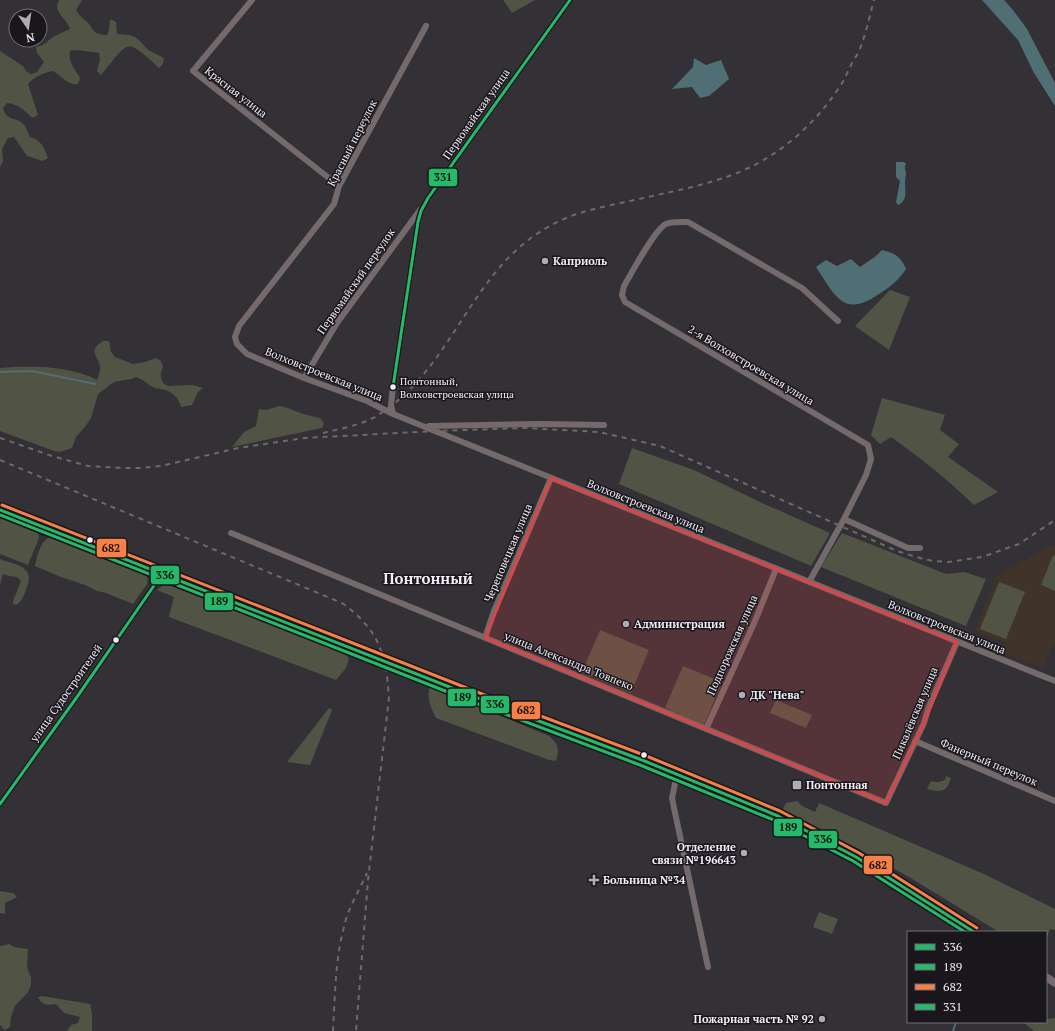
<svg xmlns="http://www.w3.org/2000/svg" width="1055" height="1031" font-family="'PT Serif',serif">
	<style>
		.education { fill: #403329 }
		.green { fill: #515444 }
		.water { fill: #4f6f75 }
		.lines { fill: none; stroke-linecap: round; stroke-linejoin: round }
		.stream { stroke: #4f6f75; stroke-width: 2 }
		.minor { stroke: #746a6b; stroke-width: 6 }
		.major { stroke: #766a6d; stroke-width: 8 }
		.rail { stroke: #6f686c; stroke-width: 2; stroke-dasharray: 5 5; stroke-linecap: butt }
		.bus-1-casing { stroke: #19161c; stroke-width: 6 }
		.bus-2-casing { stroke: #19161c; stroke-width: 6 }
		.bus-3-casing { stroke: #19161c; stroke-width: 6 }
		.bus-4-casing { stroke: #19161c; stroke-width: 6 }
		.bus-1 { stroke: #26b969; stroke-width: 3 }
		.bus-2 { stroke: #26b969; stroke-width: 3 }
		.bus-3 { stroke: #f78048; stroke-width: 3 }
		.bus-4 { stroke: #26b969; stroke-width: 3 }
		.marked { fill: #da4647; fill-opacity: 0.2; stroke: #da4647; stroke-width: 3; stroke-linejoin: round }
		.poi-dot { fill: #afacb3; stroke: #19161c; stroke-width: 1.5 }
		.bus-dot { fill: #f2eef7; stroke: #19161c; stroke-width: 1.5 }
		.labels { text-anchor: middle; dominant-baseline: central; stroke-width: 3; stroke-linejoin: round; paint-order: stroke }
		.bus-label { font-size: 10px; fill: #f2eef7; stroke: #19161c; text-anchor: start }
		.street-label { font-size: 11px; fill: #f2eef7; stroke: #19161c }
		.poi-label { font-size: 11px; font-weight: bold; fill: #f2eef7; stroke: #19161c; text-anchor: start }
		.district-label { font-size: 15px; font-weight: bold; fill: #f2eef7; stroke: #19161c }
		.line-badge { stroke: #19161c; stroke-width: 1.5 }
		.pale-badge-label { font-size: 11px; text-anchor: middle; font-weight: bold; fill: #111 }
	</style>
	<rect width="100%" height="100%" fill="#333036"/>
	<path class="education" d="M1053 545 1055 546V645L1052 646 1044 668 1002 652 1005 643 975 631 996 575Z"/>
	<path class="green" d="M59 0H82L76 10C79 16 83 18 87 22 90 24 89 24 91 27 94 33 100 35 107 35 110 29 109 25 110 19L116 22 117 34 130 35 135 37 140 41 148 50 164 58 163 64 159 68C124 35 129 42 101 75L97 71 100 59 99 53C92 52 75 49 70 51 68 63 75 69 80 78L78 84C68 86 62 76 53 71 43 73 35 76 28 84L38 115 32 118C25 110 17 104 7 103L3 108C7 123 17 116 24 125 27 128 28 134 30 137 41 140 44 147 48 158L43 161 27 156 14 137 8 138 2 149 3 161 0 167V51L23 66 26 71 31 74 37 72 44 62 37 53 36 47 43 45 53 37 70 29C67 18 52 13 59 0Z
		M503 0H535L512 13Z
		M890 290 910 297 889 350 855 326Z
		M103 341H109L111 352 115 357 133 364 145 362 156 358 161 361 163 367C160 373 160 377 163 383L168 386 192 385 203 388 198 392 192 405 181 407C179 398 171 390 161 389 158 388 158 389 155 388 149 386 145 380 136 377L131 379 114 382 98 394 91 418 84 428 76 437 72 448 60 452 54 451 0 431V368C32 366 67 365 97 380 98 376 101 371 100 366 98 356 87 351 103 341Z
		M882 398 945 415 940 430 959 444 948 457 998 492 974 505C948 480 921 458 891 437L880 444 871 435Z
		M279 406 285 407 303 414 320 418 324 423 322 428 232 447 244 432 256 426 259 409 266 410Z
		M632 448 694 470 760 502 830 533 811 566 619 484Z
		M0 519H5L38 533 39 538 28 565 0 554Z
		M842 533 946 574 964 572 986 579 966 626 821 567Z
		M50 537 145 574 148 579 147 584 133 604 106 593 97 591 85 585 61 577 35 566C37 557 40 541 50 537Z
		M1053 555 1055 556V591L1041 585Z
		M0 559C18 566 36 566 26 590 24 595 21 603 16 605L13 604V601L21 581 17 577 9 576 3 574 0 585Z
		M999 582 1025 592 1006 639 980 629Z
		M166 583 174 585 341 651 349 658 346 668 336 680 169 617 174 597 157 590Z
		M600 630 649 650 631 693 582 672Z
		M683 666 722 682 704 725 665 708Z
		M430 686 549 736C558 744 560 748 556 761L549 760 436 718C431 708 426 697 430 686Z
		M776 700 812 715 806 728 770 713Z
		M329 708 332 710 310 765 287 762Z
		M946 776 951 778C947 792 941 793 927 789L931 781C937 783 939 782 945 780Z
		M797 801 802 806 815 812 819 803 984 874 1055 909V930L1050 929 1046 940V932H999L909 877 857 848 782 811 786 803Z
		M0 891 13 893 17 897 5 903V914L0 913Z
		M819 912 838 919 832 934 813 927Z
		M9 944 14 947 28 949 27 967 31 978V985L28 992 15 1006 11 1017 10 1027 5 1030 0 1025V946Z
		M42 996 90 1004 92 1013V1031H67L71 1025 78 1023 80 1017 64 1013 56 1004C47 1005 42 1006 38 997Z
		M1055 1018V1031H1034L1023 1022H1046V1019Z"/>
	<path class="water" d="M982 0H1004L1013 10 1027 29 1055 83V106L1034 73 1018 40Z
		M694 58 706 65 721 60 729 79 709 96 700 98 692 87 672 89 693 67Z
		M896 162H904L906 164C904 168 905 168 906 173 906 176 905 179 905 182 905 191 908 200 898 205L896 202 900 181 896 177Z
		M882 250C895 253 901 257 906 269 899 280 890 287 879 294 843 319 835 295 816 267L826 260 837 266 851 259 860 267 876 256Z"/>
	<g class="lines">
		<path class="stream" d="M0 372 32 371 95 384
			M953 1031 956 1022"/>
		<path class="minor" d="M252 0 193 71 339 186
			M426 26 339 186 334 204 239 326 235 337 237 344 247 354 304 378 367 401 393 414 1055 681
			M304 378 337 323 420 210
			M393 414 391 405 393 387 418 222 421 211 428 198 570 0
			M429 426 541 424 604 425
			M844 519 908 548H920
			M231 533 886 803 924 723 928 709 957 642
			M809 582 844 519 866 475 871 459 868 445 625 302 622 295 624 286C631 274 655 229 666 224 672 221 681 222 688 222L802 288 838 321
			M485 638 494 611 523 544 551 478
			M706 729 755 621 776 569
			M915 741 1055 801
			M677 774 672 798 674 808 708 967
			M0 804 77 697 162 574"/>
		<path class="major" d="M0 510 475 697 642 760 778 816 801 827 856 857 974 932
			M1046 977 1055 983"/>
		<path class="rail" d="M323 433C339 429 357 426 373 418 379 415 385 410 391 406 451 360 471 282 531 238 568 211 596 209 639 199 670 192 702 186 732 175 776 159 815 125 840 86 845 79 848 71 852 63 856 57 860 50 862 43 867 29 870 14 874 0
			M0 438 52 456 88 466 123 468H141L161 466 238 448 305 438 435 431 526 428 599 432 660 446 897 551 923 559 934 561 948 562 982 557 1019 544 1055 520
			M0 460 342 603C379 630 386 653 389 698L368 880 356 1031
			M333 1031C335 997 335 960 344 927 348 908 359 891 367 873"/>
		<g class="bus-1-casing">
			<path id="bus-1" d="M0 510 475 697 642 760 778 816 856 857 974 932
				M0 804 77 697 162 574"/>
		</g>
		<g class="bus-2-casing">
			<path id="bus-2" d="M0 515 473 702 640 765 776 821 853 861 965 932"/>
		</g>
		<g class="bus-3-casing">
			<path id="bus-3" d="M2 505 477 692 644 755 780 811 859 853 977 928"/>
		</g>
		<g class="bus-4-casing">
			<path id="bus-4" d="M393 387 418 222 421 211 428 198 570 0"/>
		</g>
		<use href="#bus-1" class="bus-1"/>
		<use href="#bus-2" class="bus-2"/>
		<use href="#bus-3" class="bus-3"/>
		<use href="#bus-4" class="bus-4"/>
	</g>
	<path class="marked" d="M551 478 957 642 924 723 886 803 485 638Z"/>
	<g class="poi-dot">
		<circle cx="545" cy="261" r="4"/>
		<circle cx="626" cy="624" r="4"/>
		<circle cx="742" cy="695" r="4"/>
		<rect x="792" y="780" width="10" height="10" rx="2"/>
		<circle cx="744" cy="853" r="4"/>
		<path d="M592 874h4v4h4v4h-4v4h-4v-4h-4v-4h4z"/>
		<circle cx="822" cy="1019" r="4"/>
	</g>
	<g class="bus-dot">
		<circle cx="393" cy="387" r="3.5"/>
		<circle cx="90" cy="540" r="3.5"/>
		<circle cx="116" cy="640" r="3.5"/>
		<circle cx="644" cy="755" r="3.5"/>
	</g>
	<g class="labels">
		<g class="bus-label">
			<text x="400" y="381">Понтонный,<tspan x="400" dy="13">Волховстроевская улица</tspan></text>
		</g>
		<g class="street-label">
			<text transform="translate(236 92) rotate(38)">Красная улица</text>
			<text transform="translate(476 114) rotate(-55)">Первомайская улица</text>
			<text transform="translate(352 143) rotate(-63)">Красный переулок</text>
			<text transform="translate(356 281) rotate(-55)">Первомайский переулок</text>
			<text transform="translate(751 365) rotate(31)">2-я Волховстроевская улица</text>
			<text transform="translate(324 374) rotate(22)">Волховстроевская улица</text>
			<text transform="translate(646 506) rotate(22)">Волховстроевская улица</text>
			<text transform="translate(508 553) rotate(-67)">Череповецкая улица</text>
			<text transform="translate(947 627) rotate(22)">Волховстроевская улица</text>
			<text transform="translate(732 645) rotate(-66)">Подпорожская улица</text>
			<text transform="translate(569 661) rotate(22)">улица Александра Товпеко</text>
			<text transform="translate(66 693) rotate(-55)">улица Судостроителей</text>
			<text transform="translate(915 713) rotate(-67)">Пикалёвская улица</text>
			<text transform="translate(989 762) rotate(23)">Фанерный переулок</text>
		</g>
		<g class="poi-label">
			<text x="553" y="261">Каприоль</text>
			<text x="634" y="624">Администрация</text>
			<text x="750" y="695">ДК "Нева"</text>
			<text x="806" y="785">Понтонная</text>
			<text x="736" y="847" text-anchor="end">Отделение<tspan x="736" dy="13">связи №196643</tspan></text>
			<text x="603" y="880">Больница №34</text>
			<text x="814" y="1019" text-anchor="end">Пожарная часть № 92</text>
		</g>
		<g class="district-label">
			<text x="428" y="578">Понтонный</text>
		</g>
	</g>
	<g class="line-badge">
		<rect x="428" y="168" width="30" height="19" rx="4" fill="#26b969"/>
		<rect x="96" y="538" width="31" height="20" rx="4" fill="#f78048"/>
		<rect x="150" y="565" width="30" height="20" rx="4" fill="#26b969"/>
		<rect x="204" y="592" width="30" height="19" rx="4" fill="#26b969"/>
		<rect x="447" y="688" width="30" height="19" rx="4" fill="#26b969"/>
		<rect x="480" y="695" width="30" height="19" rx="4" fill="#26b969"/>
		<rect x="511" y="701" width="30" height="19" rx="4" fill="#f78048"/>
		<rect x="773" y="818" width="30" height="19" rx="4" fill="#26b969"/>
		<rect x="808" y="830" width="30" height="19" rx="4" fill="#26b969"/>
		<rect x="863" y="855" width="30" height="20" rx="4" fill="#f78048"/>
	</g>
	<g class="pale-badge-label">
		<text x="443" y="181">331</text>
		<text x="111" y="552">682</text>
		<text x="165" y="579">336</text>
		<text x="219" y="605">189</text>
		<text x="462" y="701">189</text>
		<text x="495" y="708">336</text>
		<text x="526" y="714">682</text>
		<text x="788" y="831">189</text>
		<text x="823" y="843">336</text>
		<text x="878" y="869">682</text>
	</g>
	<rect x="907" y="931" width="140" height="92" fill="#19161c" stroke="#706c74"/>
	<rect x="915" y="944" width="20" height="6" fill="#26b969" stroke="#706c74"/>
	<text x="943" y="951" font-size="12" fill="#f2eef7">336</text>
	<rect x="915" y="964" width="20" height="6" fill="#26b969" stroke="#706c74"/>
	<text x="943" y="971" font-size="12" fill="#f2eef7">189</text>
	<rect x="915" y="984" width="20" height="6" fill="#f78048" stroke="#706c74"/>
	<text x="943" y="991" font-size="12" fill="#f2eef7">682</text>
	<rect x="915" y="1004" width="20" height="6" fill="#26b969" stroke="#706c74"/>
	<text x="943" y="1011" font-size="12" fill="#f2eef7">331</text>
	<g transform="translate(28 28) rotate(167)"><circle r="19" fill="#19161c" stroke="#706c74"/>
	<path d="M0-3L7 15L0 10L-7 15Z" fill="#afacb3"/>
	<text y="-6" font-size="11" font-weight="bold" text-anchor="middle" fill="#f2eef7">N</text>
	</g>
</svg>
